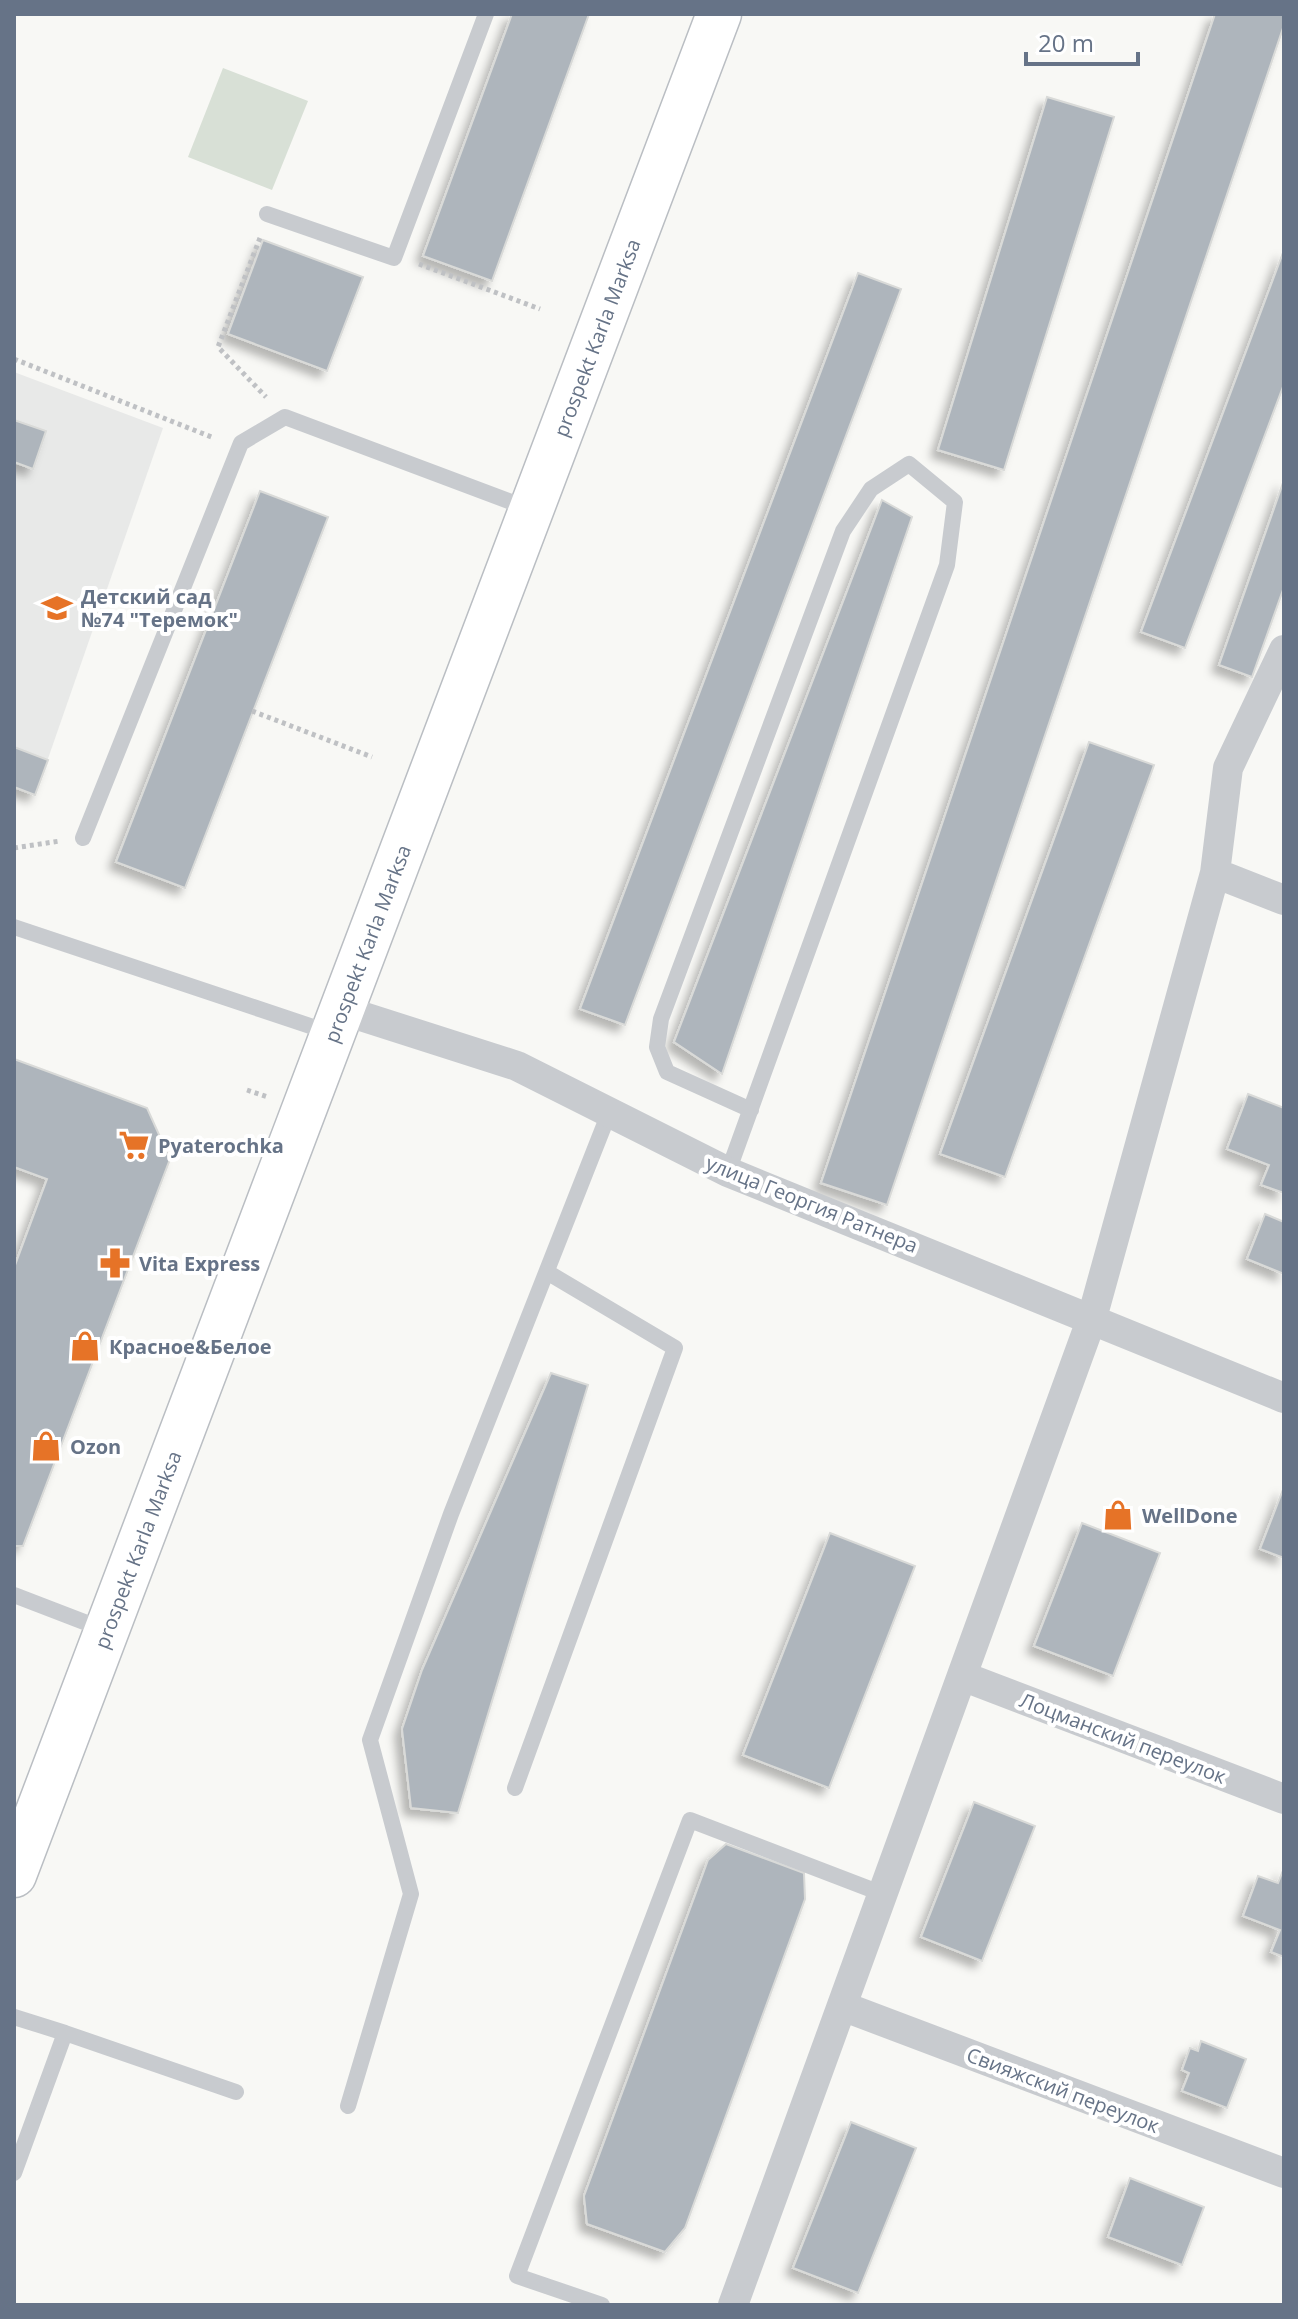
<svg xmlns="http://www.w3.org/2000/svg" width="1298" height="2319" font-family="'Open Sans',sans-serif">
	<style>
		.built { fill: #e8e9e8 }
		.green { fill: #d8e0d6 }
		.building { fill: #aeb5bc; stroke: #d9dad8; stroke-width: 2; filter: url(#shadow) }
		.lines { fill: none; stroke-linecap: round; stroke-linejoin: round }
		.secondary-casing { stroke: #babec3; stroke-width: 47 }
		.path { stroke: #bfc1c4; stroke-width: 5; stroke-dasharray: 4 4; stroke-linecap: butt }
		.lane { stroke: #c8cbcf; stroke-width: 16 }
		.street { stroke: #c8cbcf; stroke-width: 30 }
		.secondary { stroke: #fff; stroke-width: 44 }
		.labels { text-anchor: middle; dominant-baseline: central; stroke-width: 8; stroke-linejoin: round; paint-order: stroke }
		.street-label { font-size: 20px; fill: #667387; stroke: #fff }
		.poi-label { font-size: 20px; font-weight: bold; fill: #667387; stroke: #fff; text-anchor: start }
	</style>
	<defs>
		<filter id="shadow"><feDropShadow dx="-7" dy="7" stdDeviation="4" flood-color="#0004"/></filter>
	</defs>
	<rect width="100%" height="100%" fill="#f8f8f5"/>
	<path class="built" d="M14 372 163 428 35 796 14 788Z"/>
	<path class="green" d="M223 68 308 101 272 190 188 157Z"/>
	<path class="building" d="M512 14H589L492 281 423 256Z
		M1215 14H1284V25L887 1205 821 1183Z
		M1047 97 1114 117 1004 470 938 450Z
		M263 240 363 277 327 371 228 334Z
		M1284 250V384L1185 648 1141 632Z
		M858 273 901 289 625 1025 580 1009Z
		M14 420 46 431 33 469 14 462Z
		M1284 480V587L1252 677 1219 665Z
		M260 491 328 517 185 888 116 862Z
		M882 500 912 517 722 1074 674 1042Z
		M1089 742 1154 765 1005 1177 940 1154Z
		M14 747 48 760 35 795 14 787Z
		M14 1059 147 1108 170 1159 23 1546H14V1268L47 1179 14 1167Z
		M1248 1094 1284 1108V1193L1261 1185 1269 1165 1227 1149Z
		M1265 1214 1284 1222V1274L1247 1259Z
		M551 1373 588 1385 458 1813 411 1808 402 1729 422 1670Z
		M1284 1487V1558L1260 1549Z
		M1082 1523 1160 1553 1113 1676 1034 1646Z
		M830 1533 915 1566 829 1788 743 1755Z
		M974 1802 1035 1826 982 1961 921 1937Z
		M726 1844 804 1873 805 1899 685 2228 665 2252 587 2224 584 2196 708 1860Z
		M1284 1868V1957L1271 1952 1280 1930 1243 1916 1258 1876 1278 1883Z
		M1201 2041 1246 2059 1227 2108 1182 2091 1189 2073 1182 2070 1190 2048 1198 2051Z
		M851 2122 916 2148 858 2293 793 2268Z
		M1130 2178 1204 2207 1182 2265 1108 2237Z"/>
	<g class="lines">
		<g class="secondary-casing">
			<g id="secondary">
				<path id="s1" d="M14 1875 719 14"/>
			</g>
		</g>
		<path class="path" d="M260 238 218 347 266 397
			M419 264 540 309
			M14 359 214 438
			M252 711 372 757
			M14 848 60 841
			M247 1090 268 1097"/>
		<path class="lane" d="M267 214 394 258 486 14
			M83 838 241 443 285 417 530 509
			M14 927 331 1033
			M728 1172 947 565 955 502 909 464 871 489 843 531 661 1019 657 1047 667 1072 751 1110
			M14 1595 105 1630
			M515 1788 675 1348 547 1272
			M14 2017 65 2033 14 2173
			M65 2033 236 2092
			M348 2106 411 1894 370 1740 451 1514 609 1113
			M602 2305 517 2276 690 1820 883 1894"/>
		<path class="street" d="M1215 873 1284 900
			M342 1010 517 1066 728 1172 1284 1398
			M962 1676 1284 1799
			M842 2006 1284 2173
			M733 2305 1092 1318 1215 873 1228 768 1284 650"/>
		<use href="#secondary" class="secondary"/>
	</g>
	<defs>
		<g id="school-bare" transform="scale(2.4)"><path d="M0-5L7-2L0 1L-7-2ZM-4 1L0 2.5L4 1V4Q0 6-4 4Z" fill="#e67327" stroke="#fff" stroke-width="2.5" paint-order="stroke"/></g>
		<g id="supermarket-bare" transform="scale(2.4)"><path d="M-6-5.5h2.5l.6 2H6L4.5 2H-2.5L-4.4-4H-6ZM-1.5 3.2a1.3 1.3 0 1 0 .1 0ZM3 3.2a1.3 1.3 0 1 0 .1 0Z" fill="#e67327" stroke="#fff" stroke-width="2.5" paint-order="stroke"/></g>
		<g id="pharmacy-bare" transform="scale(2.4)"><path d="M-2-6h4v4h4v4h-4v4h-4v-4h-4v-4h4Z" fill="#e67327" stroke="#fff" stroke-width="2.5" paint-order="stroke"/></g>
		<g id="shop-bare" transform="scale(2.4)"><path d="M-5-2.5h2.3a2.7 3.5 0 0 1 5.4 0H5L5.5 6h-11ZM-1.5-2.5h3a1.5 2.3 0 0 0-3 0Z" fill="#e67327" stroke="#fff" stroke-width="2.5" paint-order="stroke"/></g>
	</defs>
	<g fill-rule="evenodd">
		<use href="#school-bare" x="57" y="608"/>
		<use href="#supermarket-bare" x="134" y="1145"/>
		<use href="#pharmacy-bare" x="115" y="1263"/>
		<use href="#shop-bare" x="85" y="1346"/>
		<use href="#shop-bare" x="46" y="1446"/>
		<use href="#shop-bare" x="1118" y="1515"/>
	</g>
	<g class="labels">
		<g class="street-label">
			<text stroke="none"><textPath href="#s1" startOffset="1644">prospekt Karla Marksa</textPath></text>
			<text stroke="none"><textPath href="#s1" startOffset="996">prospekt Karla Marksa</textPath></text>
			<text transform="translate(812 1204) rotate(22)">улица Георгия Ратнера</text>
			<text stroke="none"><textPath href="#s1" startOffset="348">prospekt Karla Marksa</textPath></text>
			<text transform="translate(1123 1738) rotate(21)">Лоцманский переулок</text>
			<text transform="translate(1063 2090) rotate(21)">Свияжский переулок</text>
		</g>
		<g class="poi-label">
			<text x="81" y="596">Детский сад<tspan x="81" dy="23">№74 "Теремок"</tspan></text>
			<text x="158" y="1145">Pyaterochka</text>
			<text x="139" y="1263">Vita Express</text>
			<text x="109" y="1346">Красное&amp;Белое</text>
			<text x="70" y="1446">Ozon</text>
			<text x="1142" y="1515">WellDone</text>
		</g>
	</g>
	<rect width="1298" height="2319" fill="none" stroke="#667387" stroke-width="32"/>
	<path d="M1026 52v12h112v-12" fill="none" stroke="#667387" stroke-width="4"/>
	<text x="1038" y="52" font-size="24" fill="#667387" stroke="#ffffff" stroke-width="6" paint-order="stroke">20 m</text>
</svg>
